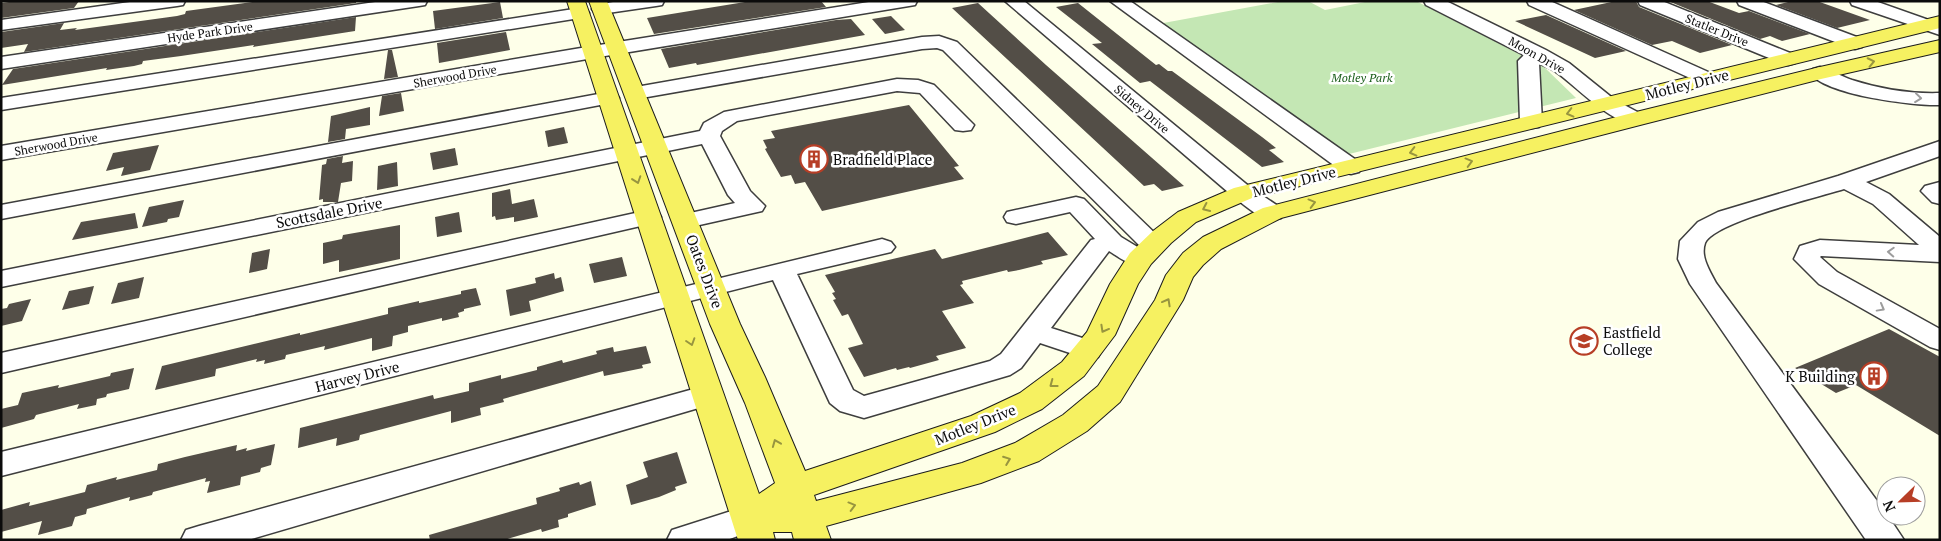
<svg xmlns="http://www.w3.org/2000/svg" width="1941" height="541" font-family="'PT Serif',serif">
	<style>
		.green { fill: #c4e7b4 }
		.building { fill: #534e47 }
		.lines { fill: none; stroke-linecap: round; stroke-linejoin: round }
		.minor-casing { stroke: #3e3e3e; stroke-width: 3 }
		.major-casing { stroke: #1c1c1c; stroke-width: 2 }
		.minor { fill: #fff; fill-rule: evenodd }
		.major { fill: #f6f161; fill-rule: evenodd }
		.oneway { stroke: #98953f }
		.oneway2 { stroke: #9d9d9d }
		.labels { text-anchor: middle; dominant-baseline: central; stroke-width: 5; stroke-linejoin: round; paint-order: stroke }
		.far-street-label { font-size: 12px; fill: #0b0b0b; stroke: #fff }
		.far-park-label { font-size: 12px; font-style: italic; fill: #1d601d; stroke: #fff }
		.street-label { font-size: 15px; fill: #0b0b0b; stroke: #fff }
		.poi-label { font-size: 15px; fill: #0b0b0b; stroke: #fff; text-anchor: start }
	</style>
	<rect width="100%" height="100%" fill="#feffe9"/>
	<path class="green" d="M1283 1H1308L1325 10 1370 1H1416L1543 66 1576 98 1345 155 1158 24Z"/>
	<path class="building" d="M17 1H79L74 8 1 18V3Z
		M259 1H356V3L24 52 28 44 1 48V32L64 23 60 30 77 28 75 30 177 16 185 14 186 11Z
		M751 1H821L826 7 654 34 647 18Z
		M1616 1H1636L1639 7 1732 45 1700 53 1672 41 1652 45 1574 10Z
		M1668 1H1707L1739 13 1749 11 1810 34 1782 41 1770 36 1760 39Z
		M1792 1H1817L1870 20 1837 28 1776 5Z
		M500 2 503 18 435 29 433 11Z
		M978 3 1046 65 1184 186 1162 191 1154 184 1144 186 952 8Z
		M1078 3 1156 65 1159 64 1168 71H1172L1262 137 1276 148 1269 150 1284 162 1262 167 1150 81 1140 83 1092 44 1102 43 1056 7Z
		M1546 15 1626 51 1595 58 1515 21Z
		M891 16 905 30 885 34 872 19Z
		M356 17 355 31 253 47 254 45 181 56 143 61 142 64 134 66 106 70 107 68 2 85 13 69Z
		M851 19 865 35 697 65 696 63 669 68 661 49 836 20Z
		M506 32 510 50 439 63 437 43Z
		M388 50H392L398 77 384 79Z
		M401 93 404 111 379 116 382 96Z
		M909 105 959 166 954 167 964 179 822 211 805 182 795 184 791 175 781 177 765 149 767 148 763 140 775 138 771 131Z
		M370 107V125L346 129 345 139 328 142 331 116Z
		M564 127 568 143 548 147 545 131Z
		M159 145 150 170 121 176 124 167 106 171 113 153Z
		M455 148 458 165 433 170 430 153Z
		M343 156 342 163 353 161 352 181 341 183 338 202H323V199L319 200 322 165 326 164 327 159Z
		M397 162 398 186 377 190 378 166Z
		M510 189 512 204 534 199 538 217 514 222V217L496 220 495 216 492 217V193Z
		M184 200 179 217 168 219 167 222 142 227 149 207Z
		M459 212 462 232 437 237 435 217Z
		M135 213 138 228 72 240 81 222Z
		M400 225V259L339 272V260L323 264V243L342 239 343 235Z
		M1048 232 1068 255 1041 261 1043 264 1019 270 1008 272 1007 270 962 281 963 284 960 285 974 303 942 311 966 348 936 356 939 360 910 368 909 367 897 370 896 368 864 377 848 348 863 344 848 314 842 316 833 300 836 299 832 293 835 292 825 275 935 249 942 259Z
		M270 249 267 269 249 273 252 253Z
		M622 257 627 276 594 283 589 264Z
		M554 273 555 279 561 277 564 291 529 301 531 311 510 316 506 290 536 283 535 278Z
		M144 277 139 298 111 304 118 283Z
		M94 286 89 304 62 310 69 291Z
		M476 288 481 305 464 309V311L458 313 459 317 442 321V318L408 326V332L393 336 392 346 372 351V338L324 350 325 346 286 355 285 359 264 364 265 360 256 362 257 359 216 369 215 376 155 390 162 366 300 333V335L388 314V308L419 301V303L461 294V291Z
		M31 299 22 321 1 326V309L7 308 9 304Z
		M1889 329 1940 357V436L1856 385 1836 393 1795 368Z
		M646 346 651 363 642 365 643 368 604 376 603 371 503 399 504 402 480 408 481 415 451 423V411L360 435 359 440 336 446 337 438 298 448 300 428 433 395 434 399 469 391V383L501 375V379L537 370V367L562 360 563 363 597 354 596 351 613 347 614 352Z
		M134 368 129 389 107 394 106 397 97 399 96 405 77 409 79 404 36 415 34 419 1 428V409L18 405 22 393 59 385 58 388 110 376 111 373Z
		M275 444 271 465 261 468 260 472 241 477 240 485 207 493 210 481 205 482 206 478 153 492 152 495 129 501 130 497 87 509 86 514 75 517 72 526 38 535 42 521 1 532V510L30 502 29 506 85 492 87 485 117 477 116 480 157 470 158 464 185 457 237 445 236 451 247 448 246 451Z
		M677 452 687 483 675 487 676 490 659 497 631 505 626 485 648 477 643 462Z
		M591 481 596 505 568 514V517L558 520 559 527 542 532 541 529 504 540H430L429 535 537 504 536 498 560 491 559 488 579 482 580 485Z"/>
	<g class="lines">
		<g class="minor-casing">
			<path id="minor" d="M137 1H185L183 5 177 6 1 30V20Z
				M382 1H427L425 5 419 6 1 69V57Z
				M619 1H664L662 5 656 6 601 14 595 13 592 9 595 5Z
				M875 1H917L915 5 909 6 593 58 1 160V146L593 46Z
				M1005 1H1024L1251 188 1281 208 1284 213 1281 218C1262 223 1249 208 1235 198Z
				M1110 1H1130L1359 162 1362 167 1359 172 1351 174 1343 172Z
				M1424 1H1446L1546 50 1569 63 1615 100 1643 115 1647 119 1643 123C1615 130 1578 87 1556 72 1551 68 1544 66 1539 63L1542 122 1539 127 1531 128 1523 127 1520 122 1518 61 1524 55 1426 5Z
				M1527 1H1550L1715 75 1718 79 1715 83 1708 85 1701 83 1529 5Z
				M1638 1H1662L1795 55 1798 59 1795 63 1788 65 1781 63 1640 5Z
				M1737 1H1761L1862 39 1864 43 1862 47 1855 49 1848 47 1739 5Z
				M1850 1H1875L1940 24V35L1852 5Z
				M580 8 586 9 589 13 586 17 1 110V98Z
				M939 36 957 42 1162 240 1166 245 1162 250 1153 253 1144 250 943 50 937 48 922 49 636 99 629 97 626 93 629 89 636 87 922 37Z
				M1820 67C1831 70 1841 76 1852 80 1880 89 1910 94 1940 93V105C1913 106 1826 95 1810 73L1813 69Z
				M897 79 918 80 934 85 974 125 971 130 963 131 955 130 920 93 897 91 737 121 722 131 720 136 750 191 765 206 762 211 753 213 686 228 677 226 674 221 677 216 735 203 728 195 702 144 1 287V271L700 131 704 123 724 112Z
				M609 92 616 94 619 98 616 102 1 219V205Z
				M1940 141V156L1866 182 1889 194 1940 237V262L1821 256 1820 257 1837 272 1940 329V350L1930 347 1819 284 1794 259 1800 246 1820 240 1919 245 1873 204 1844 189C1819 197 1714 222 1705 243 1700 257 1710 271 1716 283L1886 513V516H1888L1904 540H1866L1690 284 1678 259 1680 241 1698 222 1718 212 1838 176Z
				M1940 182V204L1932 202 1921 191 1925 186Z
				M1076 197 1084 199 1121 237 1149 254 1153 259 1149 264C1133 269 1122 259 1109 251L1051 328 1098 343 1102 350 1098 357 1088 359 1040 343 1021 368 1010 375 864 418 840 411 830 403 773 280 1 476V452L882 239 891 242 895 247 891 252 797 274 853 390 864 396 990 361 1001 354 1091 240 1095 239 1070 212 1016 224 1007 222 1004 217 1007 212Z
				M649 210 658 212 661 217 658 222 1 373V353Z
				M708 385 719 388 723 395 719 402 248 540H181L186 530 199 526Z
				M750 505 762 509 767 518 762 527 727 540H667L672 530Z"/>
		</g>
		<g class="major-casing">
			<path id="major" d="M567 1H585L759 494 775 483 745 403 710 324 589 1H607L740 324 765 377 805 471 971 416 1020 393 1062 362 1087 332 1110 284 1130 253 1153 231 1178 212 1234 188 1940 16V28L1252 198 1196 222 1171 243 1151 264 1138 284 1115 335 1084 376 1042 409 995 432 814 495 816 501 962 463 1015 443 1063 415 1098 386 1155 300 1166 275 1183 253 1203 237 1263 208 1636 112 1820 67 1940 40V52L1821 79 1644 124 1281 218 1221 249 1203 265 1193 277 1183 300 1120 402 1087 431 1039 461 981 483 826 526 831 540H794L792 532H773L775 540H738Z"/>
		</g>
		<use href="#minor" class="minor"/>
		<use href="#major" class="major"/>
	</g>
	<defs><path id="oneway-chevron" d="M-2-3.5L2.5 0L-2 3.5" fill="none" stroke-width="1.6" stroke-linecap="round" stroke-linejoin="round" transform="scale(1.25)"/></defs>
	<g class="oneway">
		<use href="#oneway-chevron" transform="translate(1871 62) rotate(-12)"/>
		<use href="#oneway-chevron" transform="translate(1570 113) rotate(166)"/>
		<use href="#oneway-chevron" transform="translate(1413 152) rotate(166)"/>
		<use href="#oneway-chevron" transform="translate(1469 162) rotate(-15)"/>
		<use href="#oneway-chevron" transform="translate(637 180) rotate(71)"/>
		<use href="#oneway-chevron" transform="translate(1312 203) rotate(-15)"/>
		<use href="#oneway-chevron" transform="translate(1206 208) rotate(155)"/>
		<use href="#oneway-chevron" transform="translate(1167 302) rotate(-61)"/>
		<use href="#oneway-chevron" transform="translate(1104 329) rotate(119)"/>
		<use href="#oneway-chevron" transform="translate(691 342) rotate(72)"/>
		<use href="#oneway-chevron" transform="translate(1053 384) rotate(143)"/>
		<use href="#oneway-chevron" transform="translate(776 443) rotate(-112)"/>
		<use href="#oneway-chevron" transform="translate(1007 460) rotate(-21)"/>
		<use href="#oneway-chevron" transform="translate(852 506) rotate(-15)"/>
	</g>
	<g class="oneway2">
		<use href="#oneway-chevron" transform="translate(1918 98) rotate(6)"/>
		<use href="#oneway-chevron" transform="translate(1891 252) rotate(-177)"/>
		<use href="#oneway-chevron" transform="translate(1881 308) rotate(29)"/>
	</g>
	<defs>
		<g id="building-ring" transform="scale(1.4375)"><circle r="9.5" fill="#fff" stroke="#b73e26" stroke-width="1.5"/><path d="M-4-6H4V6H1V3H-1V6H-4ZM-2.5-4.3h1.7v1.8h-1.7ZM.8-4.3h1.7v1.8H.8ZM-2.5-1h1.7V.8h-1.7ZM.8-1h1.7V.8H.8Z" fill="#b73e26"/></g>
		<g id="university-ring" transform="scale(1.4375)"><circle r="9.5" fill="#fff" stroke="#b73e26" stroke-width="1.5"/><path d="M0-5L7-2L0 1L-7-2ZM-4 1L0 2.5L4 1V4Q0 6-4 4Z" fill="#b73e26"/></g>
	</defs>
	<g fill-rule="evenodd">
		<use href="#building-ring" x="814" y="159"/>
		<use href="#university-ring" x="1584" y="341"/>
		<use href="#building-ring" x="1874" y="376"/>
	</g>
	<g class="labels">
		<g class="far-street-label">
			<text transform="translate(1717 30) rotate(22)">Statler Drive</text>
			<text transform="translate(210 32) rotate(-8)">Hyde Park Drive</text>
			<text transform="translate(1537 55) rotate(29)">Moon Drive</text>
			<text transform="translate(455 76) rotate(-10)">Sherwood Drive</text>
			<text transform="translate(1142 109) rotate(40)">Sidney Drive</text>
			<text transform="translate(56 144) rotate(-10)">Sherwood Drive</text>
		</g>
		<g class="far-park-label">
			<text x="1362" y="77">Motley Park</text>
		</g>
		<g class="street-label">
			<text transform="translate(1687 84) rotate(-14)">Motley Drive</text>
			<text transform="translate(1294 181) rotate(-14)">Motley Drive</text>
			<text transform="translate(329 212) rotate(-11)">Scottsdale Drive</text>
			<text transform="translate(705 271) rotate(69)">Oates Drive</text>
			<text transform="translate(357 376) rotate(-14)">Harvey Drive</text>
			<text transform="translate(975 424) rotate(-22)">Motley Drive</text>
		</g>
		<g class="poi-label">
			<text x="833" y="159">Bradfield Place</text>
			<text x="1603" y="332">Eastfield<tspan x="1603" dy="17">College</tspan></text>
			<text x="1855" y="376" text-anchor="end">K Building</text>
		</g>
	</g>
	<rect width="1941" height="541" fill="none" stroke="#0b0b0b" stroke-width="5"/>
	<g transform="translate(1901 501) rotate(247)"><circle r="24" fill="#ffffff" stroke="#9d9d9d"/>
	<path d="M0-4L9 19L0 12L-9 19Z" fill="#b73e26"/>
	<text y="-8" font-size="14" font-weight="bold" text-anchor="middle" fill="#0b0b0b">N</text>
	</g>
</svg>
